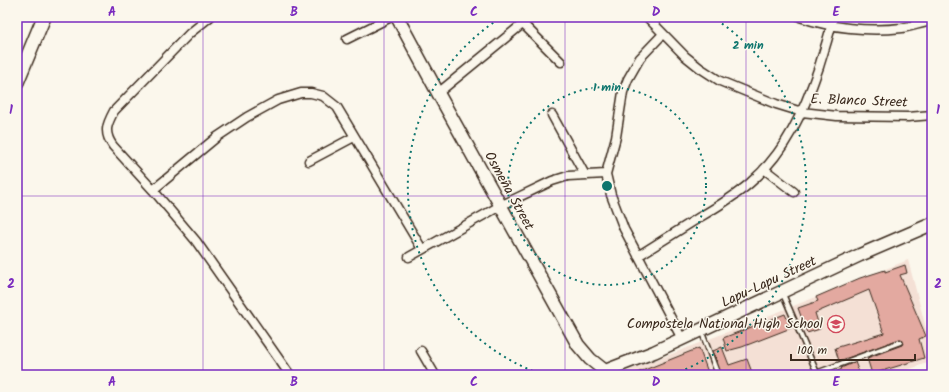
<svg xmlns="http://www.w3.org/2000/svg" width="949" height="392" font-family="Kalam,sans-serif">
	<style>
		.built { fill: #f4e0d5 }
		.building { fill: #e3a9a0; stroke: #3b2a1e }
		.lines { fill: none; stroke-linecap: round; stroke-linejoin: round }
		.lane-casing { stroke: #3b2a1e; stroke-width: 7 }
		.street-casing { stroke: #3b2a1e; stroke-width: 11 }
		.secondary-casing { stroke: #3b2a1e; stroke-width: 15 }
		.primary-casing { stroke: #3b2a1e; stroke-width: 16 }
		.lane { stroke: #fbf7ec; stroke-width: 4 }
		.street { stroke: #fbf7ec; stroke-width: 8 }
		.secondary { stroke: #fbf7ec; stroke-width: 12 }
		.primary { stroke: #fbf7ec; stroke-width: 13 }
		.grid { fill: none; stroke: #7b2cbf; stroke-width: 1; stroke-opacity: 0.55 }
		.ring { fill: none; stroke: #0f766e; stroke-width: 2; stroke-dasharray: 2 4 }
		.labels { text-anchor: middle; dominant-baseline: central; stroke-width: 3; stroke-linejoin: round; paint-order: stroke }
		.street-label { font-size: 14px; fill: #3b2a1e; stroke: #fbf7ec }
		.poi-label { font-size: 14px; fill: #3b2a1e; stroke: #fbf7ec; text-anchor: end }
		.centre { fill: #0f766e; stroke: #fbf7ec; stroke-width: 2 }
		.ring-label { font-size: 12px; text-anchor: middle; font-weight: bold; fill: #0f766e; stroke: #fbf7ec; stroke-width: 3; stroke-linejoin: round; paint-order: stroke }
		.neatline { fill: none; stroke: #7b2cbf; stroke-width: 1.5 }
		.grid-label { font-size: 13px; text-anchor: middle; font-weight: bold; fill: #7b2cbf }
	</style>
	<rect width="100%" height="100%" fill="#fbf7ec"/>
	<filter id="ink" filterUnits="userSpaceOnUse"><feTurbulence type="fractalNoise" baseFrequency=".025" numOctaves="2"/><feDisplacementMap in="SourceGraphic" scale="8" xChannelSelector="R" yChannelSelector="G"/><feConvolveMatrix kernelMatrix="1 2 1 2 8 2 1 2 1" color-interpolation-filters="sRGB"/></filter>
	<g filter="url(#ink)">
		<path class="built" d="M908 260 932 351V361L894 375H618L816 297Z"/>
		<path class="building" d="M905 265 907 273 900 275 926 336 919 339 924 358 872 374 867 358 902 345 903 341 900 339 839 361 835 348 884 333 869 290 815 313 820 329 807 333 798 308 818 301 816 297 860 278 885 270V272Z
			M785 314 791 328 742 347 727 351 723 338Z
			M722 347 729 365 747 359 753 375H722L713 351Z
			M699 348 709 375H632Z
			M855 362 860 375H829L842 369 841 368Z"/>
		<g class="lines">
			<g class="lane-casing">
				<path id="lane" d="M783 294 817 373
					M701 330 718 375
					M811 375 900 342"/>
			</g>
			<g class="street-casing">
				<path id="street" d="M210 17 190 33 114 111C107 124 103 132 113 146L153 190 196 241 290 375
					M647 17 685 56 700 68 720 81 776 104 802 112 837 116 908 117 932 115
					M800 17C831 28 868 32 902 28 912 26 922 23 932 21
					M523 24 561 62
					M663 34 640 58 628 79 623 92 616 137 606 174 611 195 624 229 682 339
					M347 39 391 17
					M438 93 531 17
					M552 115 585 175
					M309 161 354 137
					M764 169 794 192
					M153 190 217 137 247 117 278 100 301 93H311L323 96 337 107 422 249
					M638 256C659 243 679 230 700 217 717 207 735 196 750 183 786 152 804 111 819 67 824 50 830 34 833 17
					M409 257 500 206 552 181 568 176 606 174
					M421 351 435 375"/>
			</g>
			<g class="secondary-casing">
				<path id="secondary" d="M397 17 438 93 578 345 590 359 605 371 654 352 860 255 932 224"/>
			</g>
			<g class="primary-casing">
				<path id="primary" d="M17 82 44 17"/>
			</g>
			<use href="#lane" class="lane"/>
			<use href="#street" class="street"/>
			<use href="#secondary" class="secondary"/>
			<use href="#primary" class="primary"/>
		</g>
	</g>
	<path class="grid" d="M203 17V375M384 17V375M565 17V375M746 17V375M17 196H932"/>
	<g class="ring">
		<circle cx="607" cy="186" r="99"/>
		<path d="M544 375A199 199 0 0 1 502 17M712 17A199 199 0 0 1 670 375"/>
	</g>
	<defs>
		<g id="school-ring" transform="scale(0.9)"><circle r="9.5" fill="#fbf7ec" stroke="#d1495b" stroke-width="1.5"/><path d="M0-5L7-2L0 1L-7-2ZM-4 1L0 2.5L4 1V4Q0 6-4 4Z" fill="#d1495b"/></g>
	</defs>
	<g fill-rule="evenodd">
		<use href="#school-ring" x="836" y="324"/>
	</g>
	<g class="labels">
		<g class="street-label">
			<text transform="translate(859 101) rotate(2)">E. Blanco Street</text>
			<text transform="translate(509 191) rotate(61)">Osmeña Street</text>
			<text transform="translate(769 282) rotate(-25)">Lapu-Lapu Street</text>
		</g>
		<g class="poi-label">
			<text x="823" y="324">Compostela National High School</text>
		</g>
	</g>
	<circle cx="607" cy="186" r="6" class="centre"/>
	<g class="ring-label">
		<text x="748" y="49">2 min</text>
		<text x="607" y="91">1 min</text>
	</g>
	<rect width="949" height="392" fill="none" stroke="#fbf7ec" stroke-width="44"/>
	<path d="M791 354v6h124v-6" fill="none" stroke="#3b2a1e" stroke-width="2"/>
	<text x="797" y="354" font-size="12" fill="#3b2a1e" stroke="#fbf7ec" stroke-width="3" paint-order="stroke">100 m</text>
	<rect x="22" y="22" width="905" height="348" class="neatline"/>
	<g class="grid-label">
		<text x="112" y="16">A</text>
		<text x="294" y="16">B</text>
		<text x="474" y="16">C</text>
		<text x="656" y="16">D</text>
		<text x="836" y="16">E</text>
		<text x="11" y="114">1</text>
		<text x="938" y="114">1</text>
		<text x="11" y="288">2</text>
		<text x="938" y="288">2</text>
		<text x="112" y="386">A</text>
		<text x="294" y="386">B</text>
		<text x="474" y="386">C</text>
		<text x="656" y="386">D</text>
		<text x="836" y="386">E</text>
	</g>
</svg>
